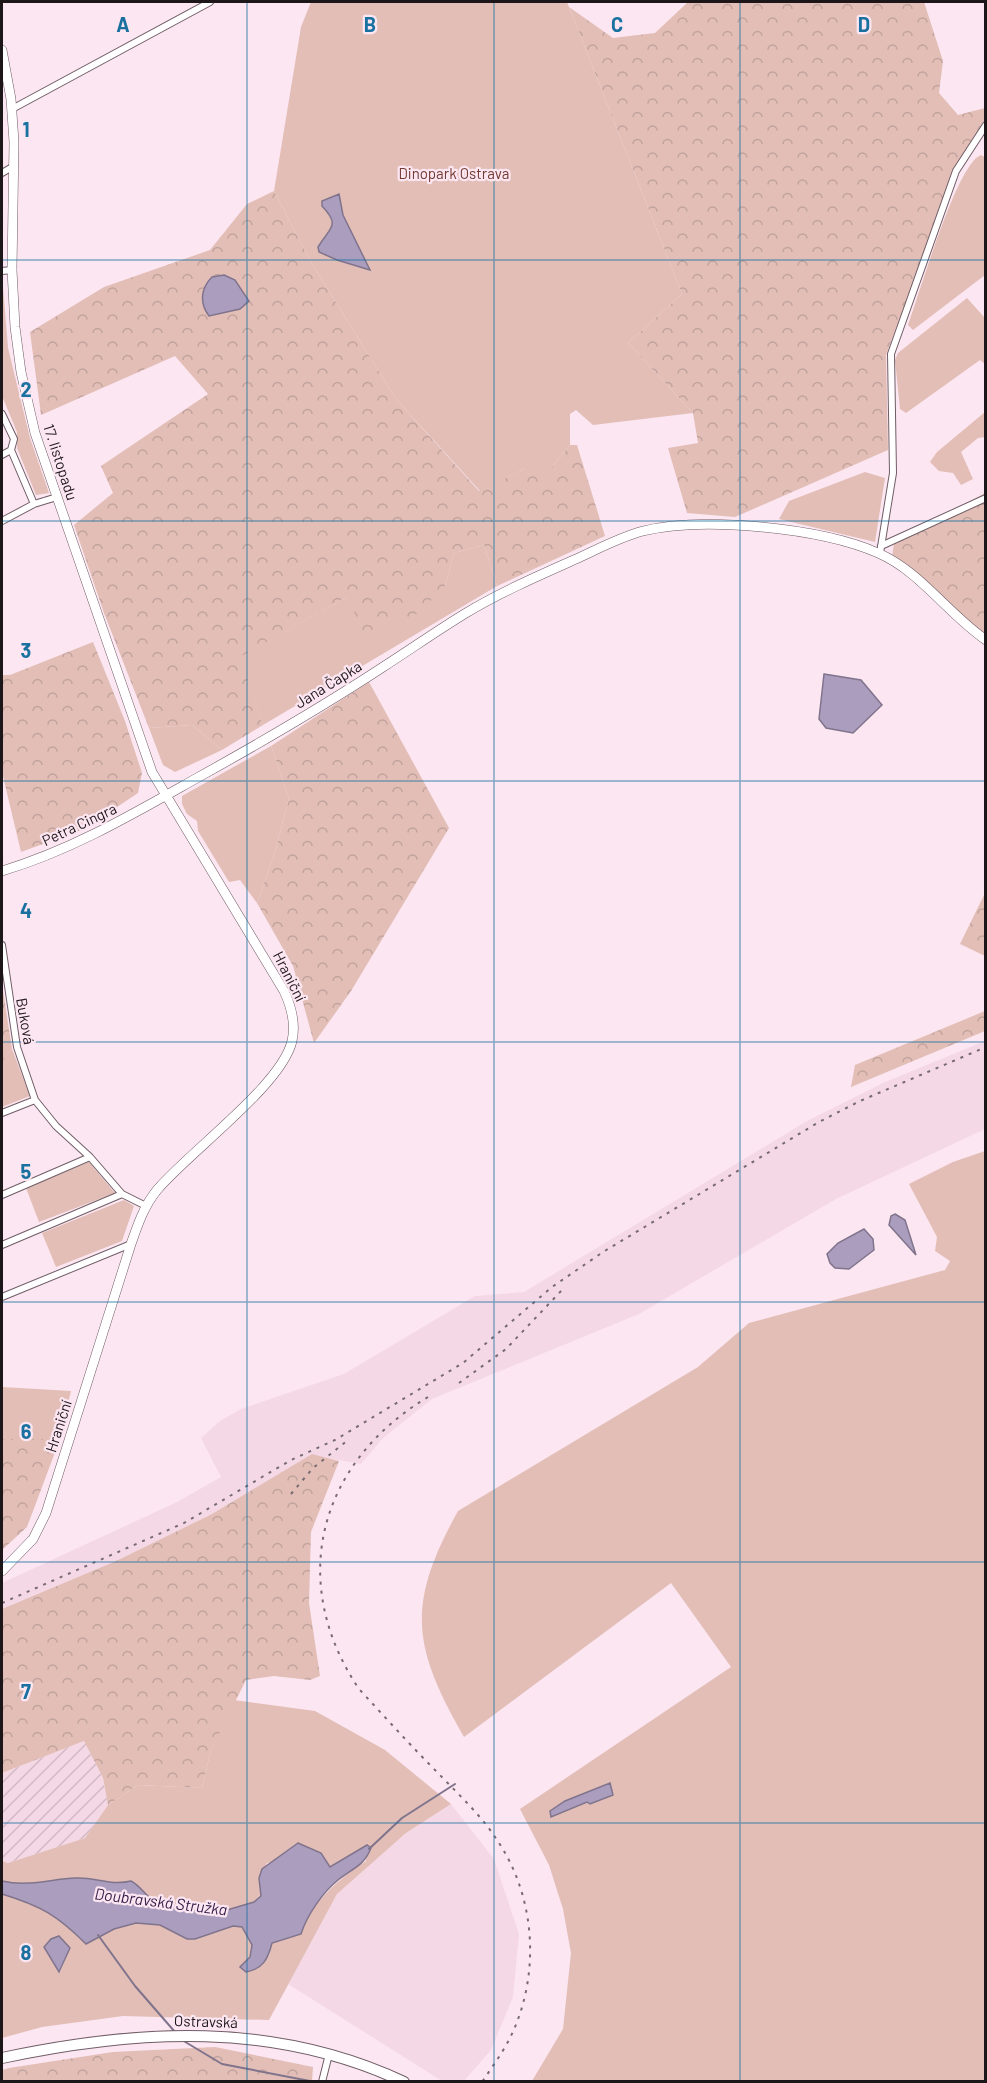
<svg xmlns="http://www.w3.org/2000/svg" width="987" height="2083" font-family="Barlow,sans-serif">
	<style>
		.built { fill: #f5d8e6 }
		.industrial { fill: url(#industrial-furrows) }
		.green { fill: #e2beb7; fill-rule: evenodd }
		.forest { fill: url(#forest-crowns) }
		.water { fill: #ab9dbe; stroke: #80748c; stroke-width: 1.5 }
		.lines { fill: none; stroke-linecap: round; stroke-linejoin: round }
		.stream { stroke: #80748c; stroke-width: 2 }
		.street-casing { stroke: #705d66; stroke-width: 8 }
		.secondary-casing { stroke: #705d66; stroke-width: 10 }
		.primary-casing { stroke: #705d66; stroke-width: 12 }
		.street { stroke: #fff; stroke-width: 6 }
		.secondary { stroke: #fff; stroke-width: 9 }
		.primary { stroke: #fff; stroke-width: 10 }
		.rail { stroke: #776a70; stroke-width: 2; stroke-dasharray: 3 6; stroke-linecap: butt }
		.grid { fill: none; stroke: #1971a0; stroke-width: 1.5; stroke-opacity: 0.55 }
		.labels { text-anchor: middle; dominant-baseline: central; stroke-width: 4.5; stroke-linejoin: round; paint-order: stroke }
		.park-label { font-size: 15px; fill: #723b32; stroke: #fce6f1 }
		.street-label { font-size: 15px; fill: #1d1619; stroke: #fce6f1 }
		.water-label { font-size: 16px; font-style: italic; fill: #36224d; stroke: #fce6f1 }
		.grid-label { font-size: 20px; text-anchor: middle; font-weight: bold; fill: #1971a0; stroke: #fce6f1; stroke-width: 4.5; stroke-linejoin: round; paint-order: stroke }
	</style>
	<defs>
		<pattern id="industrial-furrows" width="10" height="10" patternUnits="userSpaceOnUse" patternTransform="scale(1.5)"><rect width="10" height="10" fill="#f5d8e6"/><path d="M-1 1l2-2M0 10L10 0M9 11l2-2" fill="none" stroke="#d2b9c5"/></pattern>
		<pattern id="forest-crowns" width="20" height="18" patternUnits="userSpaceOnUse" patternTransform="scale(1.5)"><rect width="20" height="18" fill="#e2beb7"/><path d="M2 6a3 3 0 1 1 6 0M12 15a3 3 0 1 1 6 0" fill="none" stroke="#c1a39d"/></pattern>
	</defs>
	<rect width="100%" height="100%" fill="#fce6f1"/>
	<path class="built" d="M985 1041V1129L836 1199 639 1314 432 1399 383 1438 361 1464 311 1455 212 1514 116 1561 2 1609V1583L177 1502 221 1477 201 1438 220 1421 241 1409 344 1374 475 1296 524 1292 807 1121 885 1082Z
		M451 1804 494 1859 519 1934 513 1997 491 2050 464 2081H442L288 1984 337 1894 406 1833Z"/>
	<path class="industrial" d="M84 1741 103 1778 108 1805 85 1838 8 1863 2 1861V1773Z"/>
	<path class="green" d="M311 2H567L682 294 628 343 693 413 593 425 576 410 570 414V445L551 468H526L480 491 396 399 311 262 274 191 301 27Z
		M981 155 986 158 985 275 913 330 908 325C919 295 957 163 981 155Z
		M2 274 8 348 30 438 49 493 36 495 17 448V432L2 396Z
		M967 298 985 318V364L980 360 906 413 900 409 895 360 898 353Z
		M985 412V437L978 438 961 452 973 479 961 485 953 473 939 471 930 462 937 452Z
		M865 472 885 478 875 542 779 519 789 501Z
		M484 545 497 586 263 725 239 657 347 597 445 586 454 553Z
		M192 725 222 750 175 772 163 765 149 728Z
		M271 746 289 798 275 852 257 903 240 880 229 882 198 831 197 821 187 814 182 804V796Z
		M12 1049 30 1096 2 1107V1062Z
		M985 1151V2081H532L563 2029 571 1953 563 1909 549 1865 520 1809 731 1667 671 1583 464 1737C412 1646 406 1605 458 1511L698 1367 749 1323 945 1270 950 1261 935 1251 937 1237 909 1184 953 1162Z
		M89 1162 115 1193 39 1222 26 1188Z
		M124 1200 134 1206 122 1241 56 1267 42 1233Z
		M2 1387 71 1391 60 1439H2Z
		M234 1700 315 1711 385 1750 451 1804 406 1833 337 1894 269 2020 123 2016 42 2027 2 2038V1894C39 1905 59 1916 86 1944L114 1929 136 1923 160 1925 187 1939H195L234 1926 242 1927 252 1945 250 1957 240 1967 269 1956 272 1943 301 1934C312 1901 339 1879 366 1861L367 1845 330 1867 326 1860 298 1844 275 1862 267 1863 259 1878 261 1896 254 1902 217 1913C195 1899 173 1911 157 1903 147 1898 141 1886 131 1881 111 1886 95 1877 76 1878 50 1879 29 1887 2 1881V1861L8 1863 85 1838 108 1805 138 1785 202 1788 211 1750ZM54 1937 70 1948 60 1972 47 1953 46 1944Z"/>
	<path class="forest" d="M688 2H924L943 61 939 93 958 115 985 108V119L959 162 886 355 888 450 735 517 687 513 668 448 698 443 693 413 628 343 682 294 569 7 613 38 655 33Z
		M274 191 311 262 396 399 479 491 526 468H551L570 445H577L605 536 497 586 484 545 454 553 445 586 419 613 365 636 347 597 240 657 263 725 222 750 192 725 149 728 104 613 74 525 113 493 101 466 208 394 175 356 41 415 30 332 104 287 210 250 247 204Z
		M985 493V634L892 557 894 543Z
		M93 642 125 721 142 773 138 793 84 829 21 852 2 772V675H10Z
		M369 682 449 828 351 991 314 1043 293 966 257 903 275 852 289 798 271 746Z
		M985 893 986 956H985L960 944Z
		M2 984 12 1049 2 1062Z
		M985 1011V1031L851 1087 855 1065Z
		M2 1439H60L27 1527 2 1550Z
		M312 1454 339 1461 311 1532 309 1603 320 1676 310 1680 274 1676 246 1680 211 1750 202 1788 138 1785 108 1805 103 1778 84 1741 2 1773V1609L116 1561 212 1514Z
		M215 2047 313 2067 312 2081H2V2070L9 2068 113 2052Z"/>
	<path class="water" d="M339 194 343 215 370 270 337 260 319 252 318 247C330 227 341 226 322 206V201Z
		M224 275 235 280 249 301 240 309 209 316C199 303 201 288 212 277Z
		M824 674 861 680 882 705 853 733 826 728 819 719Z
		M895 1214 905 1220 916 1255 889 1225 891 1216Z
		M864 1229 873 1239 874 1250 849 1269 835 1268 830 1263 827 1254 838 1243Z
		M610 1783 613 1795 590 1804 587 1802 551 1817 550 1811 565 1801Z
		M298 1843 321 1853 330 1867 367 1845 371 1848C364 1866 353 1868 338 1880 323 1892 307 1915 301 1934L272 1943C268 1959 263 1969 246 1972L240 1967 250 1957 252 1945 242 1927 233 1926 195 1939H187L160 1925 136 1923 114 1929 86 1944C57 1915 41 1906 2 1894V1881C29 1887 50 1879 76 1878 95 1877 111 1886 131 1881 141 1886 147 1898 157 1903 172 1911 195 1900 217 1913L254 1902 261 1896 259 1878 262 1869Z
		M59 1936 70 1948 59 1972 44 1947 51 1939Z"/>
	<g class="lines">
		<path class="stream" d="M369 1849 402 1818 455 1784
			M98 1935 135 1986 175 2032
			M182 2040 222 2064 315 2082"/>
		<g class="street-casing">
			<path id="street" d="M12 109 210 2
				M2 173 14 166
				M2 271 12 270
				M2 414 14 439 11 450 34 504
				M2 455 11 450
				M2 521 34 504 57 497
				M881 546 986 498
				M880 553 893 473 891 354 956 171 986 125
				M2 945 17 1047 35 1100 56 1126 90 1157 122 1194 146 1206
				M2 1113 35 1100
				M2 1195 90 1157
				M2 1245 122 1194
				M2 1297 131 1244
				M322 2082 329 2054"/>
		</g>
		<g class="secondary-casing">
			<path id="secondary" d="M2 50 11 99 14 142 12 270 15 327 21 372 35 433 152 772 284 991C291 1006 296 1024 292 1041 282 1085 189 1152 157 1190 144 1206 138 1224 131 1244L46 1513 33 1539 2 1571
				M2 871C72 850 133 814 197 778 260 743 322 707 383 667 411 649 438 630 466 613 501 592 540 575 576 559 598 549 620 537 643 531 703 516 821 528 878 553 920 571 948 614 986 640"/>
		</g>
		<g class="primary-casing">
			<path id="primary" d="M2 2058C138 2029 274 2021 404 2082"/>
		</g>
		<use href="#street" class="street"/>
		<use href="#secondary" class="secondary"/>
		<use href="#primary" class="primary"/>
		<path class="rail" d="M459 1383 506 1349 563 1289
			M428 1397C318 1463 287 1582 359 1689 385 1717 410 1745 437 1772 458 1794 481 1815 497 1840 534 1894 540 1967 515 2027 507 2047 494 2064 482 2082
			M291 1494 313 1468 348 1440
			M2 1603 184 1523 291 1460 335 1440 463 1363 552 1287 603 1252 819 1122 860 1101 986 1047"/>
	</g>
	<path class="grid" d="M247 2V2082M494 2V2082M740 2V2082M2 260H986M2 521H986M2 781H986M2 1042H986M2 1302H986M2 1562H986M2 1823H986"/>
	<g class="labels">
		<g class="park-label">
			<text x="454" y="173">Dinopark Ostrava</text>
		</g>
		<g class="street-label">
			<text transform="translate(61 462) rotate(72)">17. listopadu</text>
			<text transform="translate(328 684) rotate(-32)">Jana Čapka</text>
			<text transform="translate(79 824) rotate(-25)">Petra Cingra</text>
			<text transform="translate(290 976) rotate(63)">Hraniční</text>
			<text transform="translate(26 1021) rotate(80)">Buková</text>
			<text transform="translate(58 1426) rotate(-72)">Hraniční</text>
			<text transform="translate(206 2021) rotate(2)">Ostravská</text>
		</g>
		<g class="water-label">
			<text transform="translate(161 1901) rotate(7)">Doubravská Stružka</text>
		</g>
	</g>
	<g class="grid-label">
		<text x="123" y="32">A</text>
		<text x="370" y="32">B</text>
		<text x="617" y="32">C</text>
		<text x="864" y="32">D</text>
		<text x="26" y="137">1</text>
		<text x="26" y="397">2</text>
		<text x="26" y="658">3</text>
		<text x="26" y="918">4</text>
		<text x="26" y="1179">5</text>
		<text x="26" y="1439">6</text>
		<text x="26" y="1699">7</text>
		<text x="26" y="1960">8</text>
	</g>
	<rect width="987" height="2083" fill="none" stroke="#1d1619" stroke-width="6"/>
</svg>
